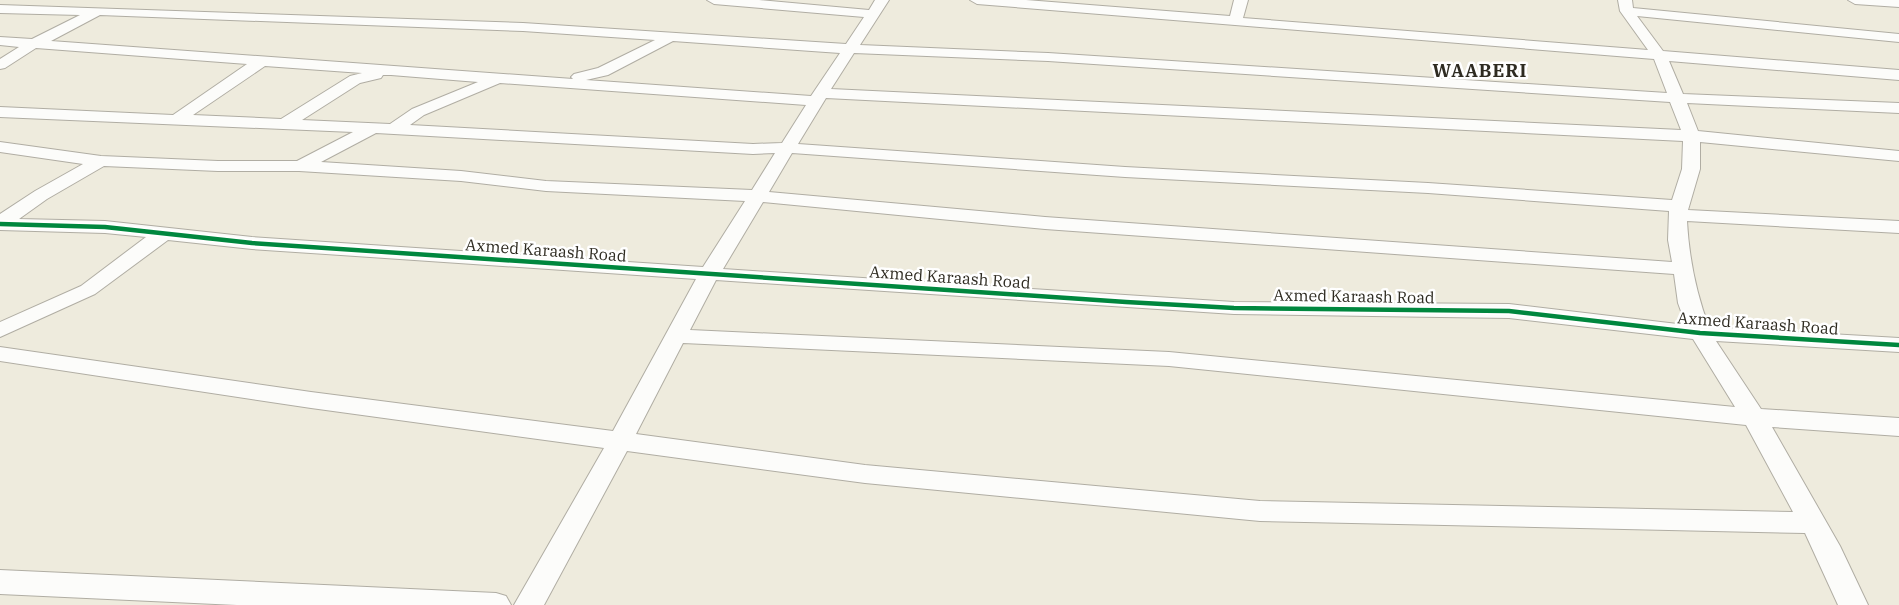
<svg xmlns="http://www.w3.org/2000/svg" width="1899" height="605" font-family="'IBM Plex Serif',serif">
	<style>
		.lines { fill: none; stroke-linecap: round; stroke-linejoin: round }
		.street-casing { stroke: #b0ada3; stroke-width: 2 }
		.street { fill: #fcfcfa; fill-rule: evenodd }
		.cycleway-casing { stroke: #fff; stroke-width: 8 }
		.cycleway { stroke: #00873e; stroke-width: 4.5 }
		.labels { text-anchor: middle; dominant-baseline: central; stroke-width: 5; stroke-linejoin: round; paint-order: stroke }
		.street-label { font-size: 16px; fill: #2e2b21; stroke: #fff }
		.far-district-label { font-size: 18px; font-weight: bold; letter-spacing: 1px; fill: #2e2b21; stroke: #fff }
	</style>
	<rect width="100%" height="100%" fill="#eeebdd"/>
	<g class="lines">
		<g class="street-casing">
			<path id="street" d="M707 0H759L869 10 875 0H889L860 45 1048 53 1667 93 1654 59 977 4 970 0H1026L1230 16 1234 0H1248L1243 18 1648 50 1620 11 1618 0H1632L1633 8 1899 34V42L1637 16 1663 51 1899 70V80L1669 61 1683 94 1899 103V113L1687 103 1698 131 1899 151V161L1700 142V169L1688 210 1899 221V233L1687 221C1689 257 1696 293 1709 327L1899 338V352L1716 341 1761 409 1899 418V436L1772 427 1840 546 1868 605H1838L1805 533 1260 521 865 483 627 451 544 605H514L604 448 311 408 0 361V347L311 392 613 431 696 279 252 249 168 240 95 294 0 337V322L81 286 146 237 105 233 0 230V214L35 191 83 164 0 152V142L101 156 218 161H297L353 132 0 117V107L173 115 247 64 36 48 5 68 0 69V59L19 47 0 45V37L32 39 80 15 0 13V5L523 23 846 44 864 17 714 4ZM100 15 523 31 655 40 598 68 574 74 571 77 573 79 51 41ZM673 41 840 53 811 96 586 80 608 75ZM854 53 1048 61 1670 102 1681 130 831 89ZM265 66 362 73 350 76 281 119 193 115ZM383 75H391L478 82 412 109 390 124 302 120 360 83 381 78ZM500 83 806 105 782 143 753 144 410 125 424 115ZM826 98 1683 141 1682 169 1672 200 1428 183 1125 167 798 144ZM376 133 753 154 775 153 752 190 546 181 461 171 321 162ZM792 153 1125 177 1428 193 1669 211 1668 240 1672 262 1045 217 769 192ZM104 166 218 171H299L461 181 546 191 745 201 703 267 252 237 105 221 19 219 47 199ZM763 202 1045 229 1674 274 1678 303 1686 325 1509 304 1234 302 723 269ZM716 280 1234 314 1509 318 1693 339 1735 407 1169 352 690 330ZM683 343 1169 366 1746 425 1793 512 1260 501 865 465 636 434Z
				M1848 0H1899V7L1855 4Z
				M0 570 496 593 506 596 511 605H237L0 594Z"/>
		</g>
		<use href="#street" class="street"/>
		<g class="cycleway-casing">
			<path id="cycleway" d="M0 224 105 227 252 243 1126 302 1234 308 1509 311 1700 333 1899 345"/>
		</g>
		<use href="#cycleway" class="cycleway"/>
	</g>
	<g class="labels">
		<g class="street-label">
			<text transform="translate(546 250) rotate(4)">Axmed Karaash Road</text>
			<text transform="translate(950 277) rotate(4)">Axmed Karaash Road</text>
			<text transform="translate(1354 296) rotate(1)">Axmed Karaash Road</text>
			<text transform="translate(1758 323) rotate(4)">Axmed Karaash Road</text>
		</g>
		<g class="far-district-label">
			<text x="1480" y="70">WAABERI</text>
		</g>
	</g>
</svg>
